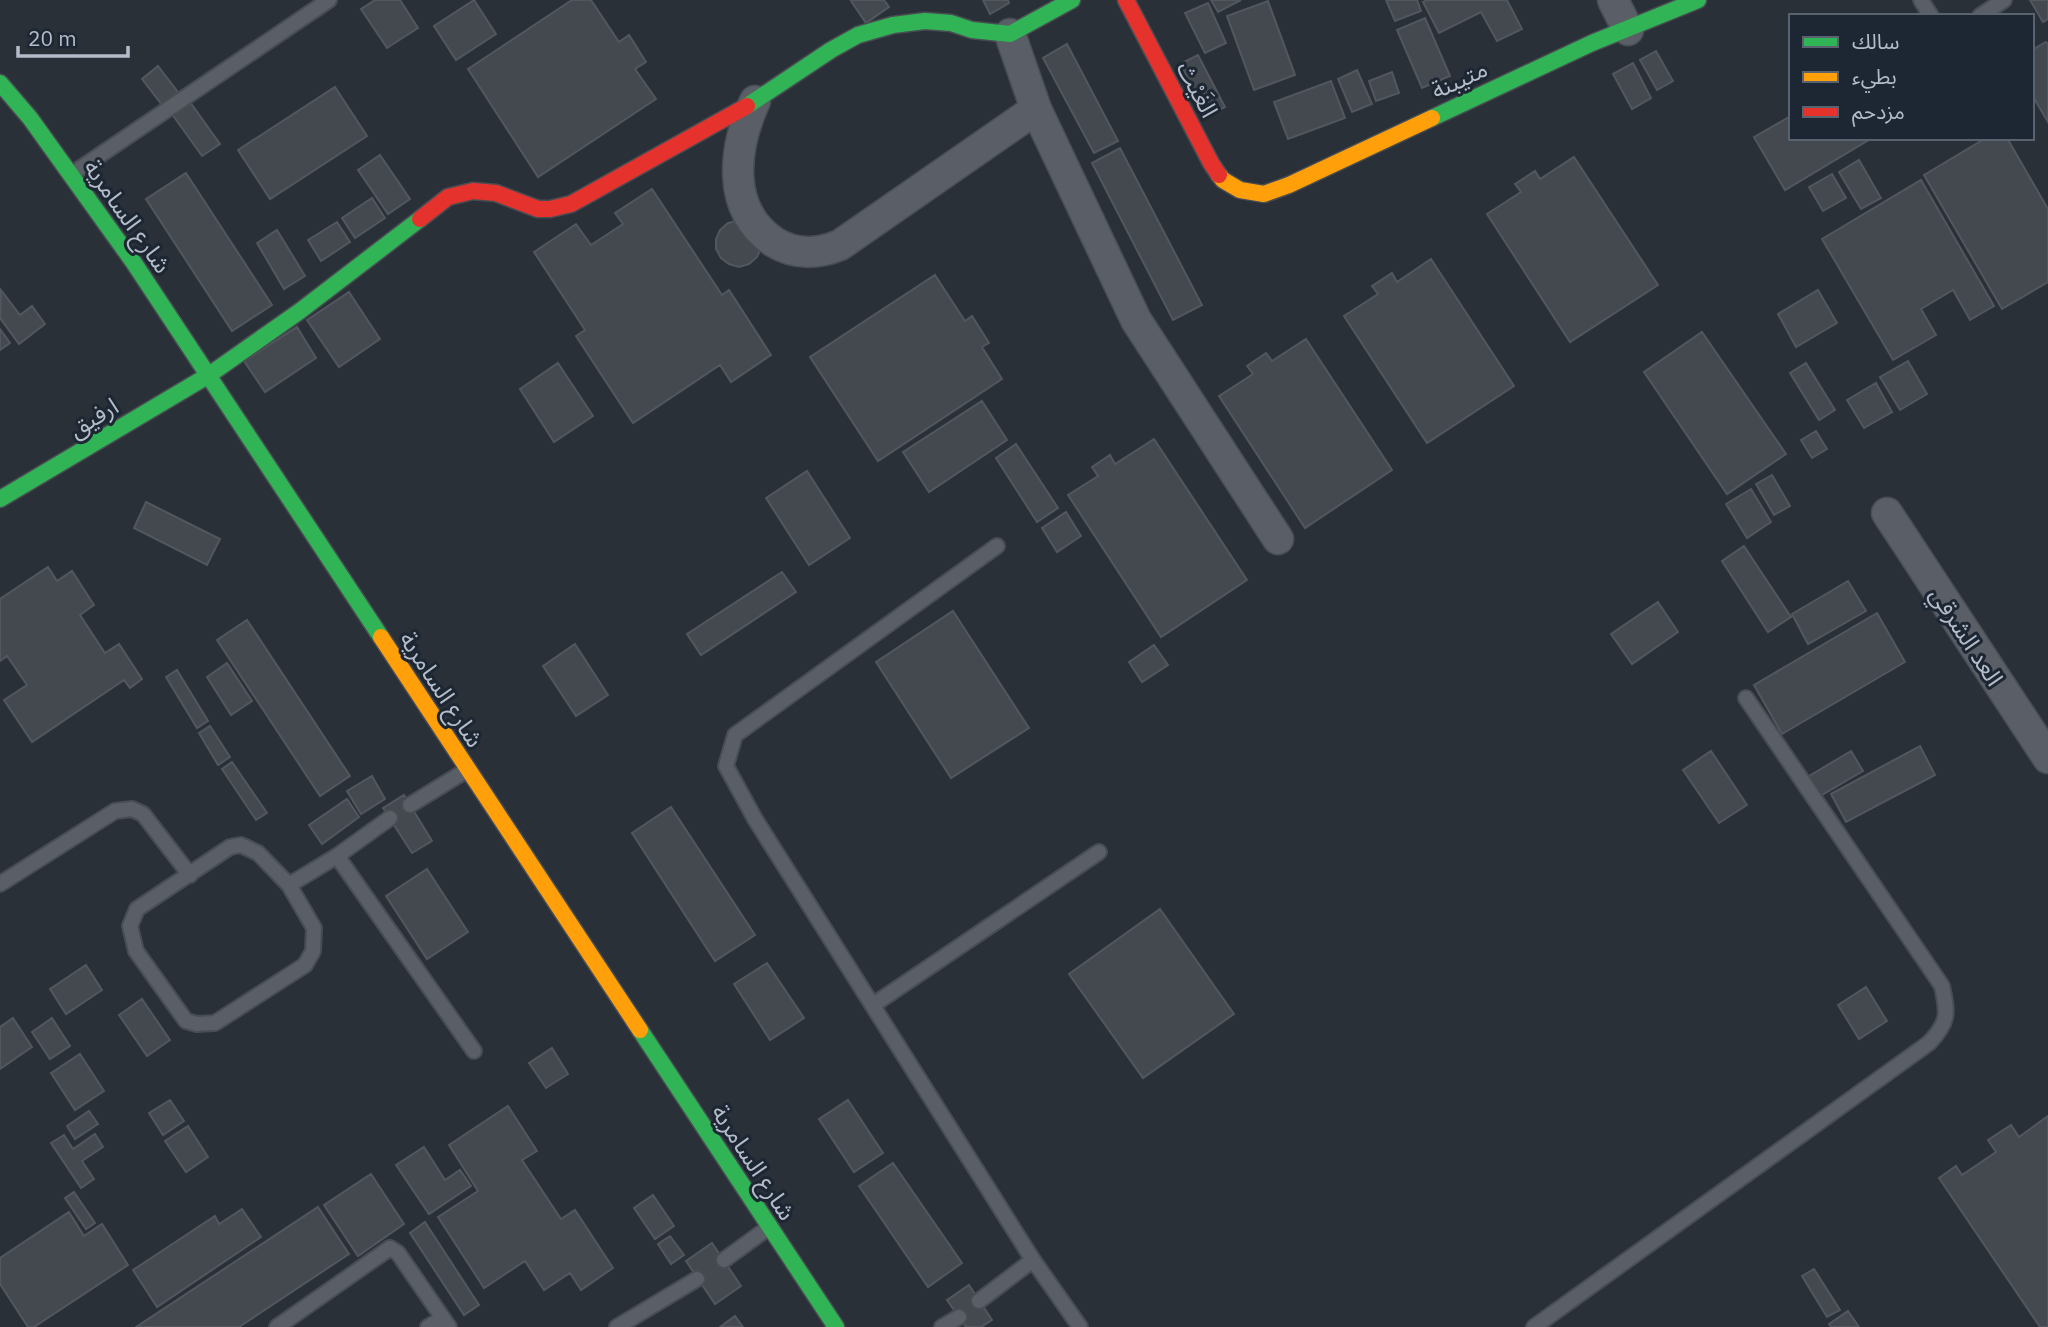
<svg xmlns="http://www.w3.org/2000/svg" width="2048" height="1327" font-family="'IBM Plex Sans','Noto Sans Arabic',sans-serif">
	<style>
		.building { fill: #444950; stroke: #52575f; stroke-width: 2 }
		.lines { fill: none; stroke-linecap: round; stroke-linejoin: round }
		.lane-casing { stroke: #484c53; stroke-width: 18 }
		.street-casing { stroke: #484c53; stroke-width: 33 }
		.fast-casing { stroke: #484c53; stroke-width: 19 }
		.slow-casing { stroke: #484c53; stroke-width: 19 }
		.jam-casing { stroke: #484c53; stroke-width: 19 }
		.lane { stroke: #5a5e66; stroke-width: 14 }
		.street { stroke: #5a5e66; stroke-width: 30 }
		.fast { stroke: #30b455; stroke-width: 16 }
		.slow { stroke: #ff9f0a; stroke-width: 16 }
		.jam { stroke: #e5322d; stroke-width: 16 }
		.labels { text-anchor: middle; dominant-baseline: central; stroke-width: 6; stroke-linejoin: round; paint-order: stroke }
		.street-label { font-size: 24px; fill: #b4bcc9; stroke: #1d2633 }
	</style>
	<rect width="100%" height="100%" fill="#2a3038"/>
	<path class="building" d="M375 0H400L418 28 387 48 361 9Z
		M474 0 496 34 456 60 434 26Z
		M572 0H591L619 42 629 35 646 62 635 69 656 99 538 177 468 69Z
		M853 0H884L889 7 866 23 851 1Z
		M983 0H1008L1009 3 990 14Z
		M1211 0H1241L1218 12Z
		M1386 0H1417L1421 11 1395 21Z
		M1427 0H1507L1522 29 1497 41 1481 12 1439 33 1423 2Z
		M2030 0H2048V19L2043 22Z
		M1268 1 1295 75 1254 90 1227 16Z
		M1208 3 1226 43 1205 53 1185 13Z
		M1425 18 1450 76 1422 88 1397 30Z
		M2046 42 2048 44V122L2032 95V50Z
		M1067 44 1118 141 1094 153 1043 58Z
		M1656 51 1673 81 1657 90 1640 60Z
		M1198 55 1225 107 1207 116 1180 64Z
		M1633 63 1651 98 1632 109 1613 74Z
		M158 66 178 92 162 105 142 79Z
		M1357 70 1372 104 1352 112 1338 79Z
		M1392 72 1399 93 1376 101 1369 81Z
		M1331 81 1345 118 1288 139 1274 102Z
		M335 87 367 136 270 199 238 150Z
		M190 102 220 144 202 156 172 114Z
		M1791 116V138H1872L1785 190 1754 137Z
		M1986 138H2007L2048 209V282L2002 309 1924 175Z
		M1120 148 1202 305 1173 320 1092 163Z
		M380 155 410 199 388 214 358 170Z
		M1574 157 1658 285 1570 342 1487 214 1521 192 1515 184 1535 171 1540 179Z
		M1859 160 1881 198 1861 209 1839 172Z
		M186 173 272 305 232 331 146 199Z
		M1832 174 1846 198 1823 211 1809 187Z
		M1921 180 1994 306 1970 320 1953 290 1921 309 1936 335 1893 360 1822 239Z
		M652 189 722 295 729 290 771 355 731 382 720 365 633 423 576 336 585 330 534 252 576 224 591 245 623 224 615 213Z
		M372 198 385 218 355 238 342 218Z
		M737 221 761 248 757 257 749 264 739 267 729 264 721 258 716 249V239L720 230 728 223Z
		M337 222 350 242 321 261 308 240Z
		M277 230 305 276 284 289 257 243Z
		M1431 259 1514 386 1427 443 1344 316 1378 294 1372 286 1392 273 1397 282Z
		M935 275 965 321 972 316 989 343 982 347 1002 379 878 461 810 357Z
		M1 290 20 315 32 306 45 324 19 344 0 318Z
		M1818 290 1837 323 1796 347 1778 314Z
		M349 292 380 339 339 367 307 320Z
		M297 327 316 358 265 392 244 361Z
		M0 329 10 343 0 350Z
		M1702 332 1786 454 1727 494 1644 372Z
		M1306 339 1392 470 1305 528 1219 396 1253 374 1247 366 1266 353 1272 361Z
		M1908 361 1927 394 1900 410 1880 377Z
		M558 363 593 416 554 442 520 389Z
		M1806 363 1835 410 1819 420 1790 373Z
		M1876 383 1892 412 1864 428 1847 400Z
		M982 401 1007 440 929 492 903 452Z
		M1816 431 1827 449 1812 458 1801 440Z
		M1154 439 1247 580 1161 637 1068 495 1098 476 1092 467 1110 455 1115 464Z
		M1016 444 1058 508 1037 522 996 458Z
		M807 471 850 538 809 565 766 498Z
		M1772 475 1790 506 1774 515 1756 484Z
		M1751 489 1771 522 1747 538 1726 504Z
		M146 502 220 539 207 565 134 528Z
		M1066 512 1081 536 1057 552 1042 528Z
		M1744 546 1791 617 1768 632 1722 561Z
		M48 567 57 581 72 571 94 605 80 615 105 653 119 644 142 679 130 688 124 680 32 742 4 700 27 685 7 656 0 661V599Z
		M782 572 796 592 701 655 687 634Z
		M1848 581 1866 611 1808 644 1792 614Z
		M1658 602 1678 632 1632 664 1611 634Z
		M953 611 1029 728 951 778 876 662Z
		M1877 613 1905 662 1782 734 1754 685Z
		M247 620 350 776 320 796 217 640Z
		M575 644 608 695 576 716 543 666Z
		M1154 645 1168 665 1142 682 1129 662Z
		M227 663 252 701 231 715 207 677Z
		M177 670 208 721 197 728 166 677Z
		M210 726 230 757 218 765 199 733Z
		M1920 746 1935 775 1846 822 1831 794Z
		M1711 751 1747 805 1719 823 1683 770Z
		M1851 751 1863 771 1820 796 1809 776Z
		M232 762 267 813 256 820 222 769Z
		M372 776 385 799 361 814 347 791Z
		M404 795 432 841 412 853 383 808Z
		M347 799 359 817 322 844 309 825Z
		M671 807 755 935 715 961 632 833Z
		M427 869 468 932 427 959 386 896Z
		M1160 909 1234 1014 1143 1078 1069 974Z
		M767 963 804 1018 770 1040 734 984Z
		M86 965 102 990 66 1014 50 989Z
		M1866 987 1887 1021 1859 1039 1838 1005Z
		M142 999 170 1040 147 1056 119 1015Z
		M13 1018 32 1047 0 1069V1027Z
		M52 1018 70 1046 50 1059 32 1032Z
		M552 1048 568 1074 546 1088 529 1063Z
		M80 1054 104 1091 75 1110 51 1073Z
		M170 1100 184 1121 163 1135 149 1113Z
		M848 1100 883 1153 854 1172 819 1119Z
		M508 1106 537 1151 522 1160 561 1219 575 1210 613 1268 581 1290 570 1273 544 1290 525 1261 484 1288 438 1217 478 1191 449 1145Z
		M89 1111 98 1124 75 1139 67 1126Z
		M2048 1116V1327H2040L1939 1178 1956 1166 1962 1175 1996 1152 1988 1140 2011 1125 2019 1137Z
		M188 1126 208 1157 186 1172 165 1141Z
		M95 1134 103 1147 82 1161 94 1179 81 1188 51 1143 64 1135 73 1149Z
		M424 1147 445 1180 460 1170 471 1186 429 1214 396 1165Z
		M893 1163 962 1263 928 1287 859 1186Z
		M371 1174 404 1224 358 1256 324 1205Z
		M74 1192 95 1223 86 1229 65 1198Z
		M653 1195 674 1226 655 1239 634 1208Z
		M318 1207 349 1254 239 1327H136Z
		M242 1209 261 1237 157 1307 133 1270 215 1216 219 1224Z
		M69 1212 84 1236 102 1224 128 1265 34 1327H28L0 1284V1258Z
		M425 1222 479 1305 464 1315 410 1233Z
		M670 1236 684 1255 671 1264 658 1244Z
		M712 1243 741 1286 715 1304 686 1261Z
		M1814 1269 1840 1310 1827 1317 1802 1276Z
		M969 1285 992 1320 981 1327H966L947 1300Z
		M1848 1311 1859 1327H1831L1829 1324Z
		M735 1316 743 1327H720Z"/>
	<g class="lines">
		<g class="lane-casing">
			<path id="lane" d="M1921 0 1931 16
				M1980 16 2004 0
				M72 174 329 0
				M997 546 735 735 726 766 755 819 1033 1260
				M410 805 467 770
				M241 845 258 853 289 885 314 928 313 951 305 965 215 1023 197 1024 186 1021 136 951 130 926 137 909 230 847Z
				M337 856 474 1051
				M0 884 115 811 132 809 143 814 190 875
				M289 885 337 856 390 818
				M873 1005 1099 852
				M724 1260 768 1228
				M979 1301 1033 1260 1080 1327
				M277 1327 390 1248 398 1253 449 1327
				M428 1327 443 1318
				M617 1327 697 1279
				M942 1327 959 1317
				M1534 1327 1929 1043C1949 1022 1948 1014 1942 986L1746 698"/>
		</g>
		<g class="street-casing">
			<path id="street" d="M1613 0 1628 30
				M1010 34 1036 109 1136 320 1278 539
				M755 101C734 147 725 209 774 242 795 255 819 254 840 245L1036 109
				M1887 513 2048 758"/>
		</g>
		<g class="fast-casing">
			<path id="fast" d="M0 83 30 118 134 263 381 637
				M747 106 831 50 858 35 893 25 925 21 951 23 972 30 1010 34 1072 0
				M1432 118 1592 43 1698 0
				M0 499 209 375 300 311 420 219
				M640 1030 836 1327"/>
		</g>
		<g class="slow-casing">
			<path id="slow" d="M1219 175 1223 180 1240 190 1264 194 1289 185 1432 118
				M381 637 640 1030"/>
		</g>
		<g class="jam-casing">
			<path id="jam" d="M1126 0 1211 163 1219 175
				M420 219 448 197 473 191 496 193 538 209H550L571 204 747 106"/>
		</g>
		<use href="#lane" class="lane"/>
		<use href="#street" class="street"/>
		<use href="#fast" class="fast"/>
		<use href="#slow" class="slow"/>
		<use href="#jam" class="jam"/>
	</g>
	<g class="labels">
		<g class="street-label">
			<text transform="translate(1459 79) rotate(-25)">متيبنة</text>
			<text transform="translate(1198 89) rotate(62)">الغَيْث</text>
			<text transform="translate(128 216) rotate(55)">شارع السامرية</text>
			<text transform="translate(93 417) rotate(-31)">ارفيق</text>
			<text transform="translate(1967 636) rotate(57)">العد الشرقي</text>
			<text transform="translate(442 689) rotate(57)">شارع السامرية</text>
			<text transform="translate(754 1162) rotate(57)">شارع السامرية</text>
		</g>
	</g>
	<rect x="1789" y="14" width="245" height="126" fill="#1d2633" stroke="#59626f" stroke-width="2"/>
	<rect x="1803" y="37" width="35" height="10" fill="#30b455" stroke="#59626f" stroke-width="2"/>
	<text x="1852" y="49" font-size="21" fill="#b4bcc9">سالك</text>
	<rect x="1803" y="72" width="35" height="10" fill="#ff9f0a" stroke="#59626f" stroke-width="2"/>
	<text x="1852" y="84" font-size="21" fill="#b4bcc9">بطيء</text>
	<rect x="1803" y="107" width="35" height="10" fill="#e5322d" stroke="#59626f" stroke-width="2"/>
	<text x="1852" y="119" font-size="21" fill="#b4bcc9">مزدحم</text>
	<path d="M18 46v10h110v-10" fill="none" stroke="#b4bcc9" stroke-width="3.5"/>
	<text x="28" y="46" font-size="21" fill="#b4bcc9" stroke="#1d2633" stroke-width="5" paint-order="stroke">20 m</text>
</svg>
